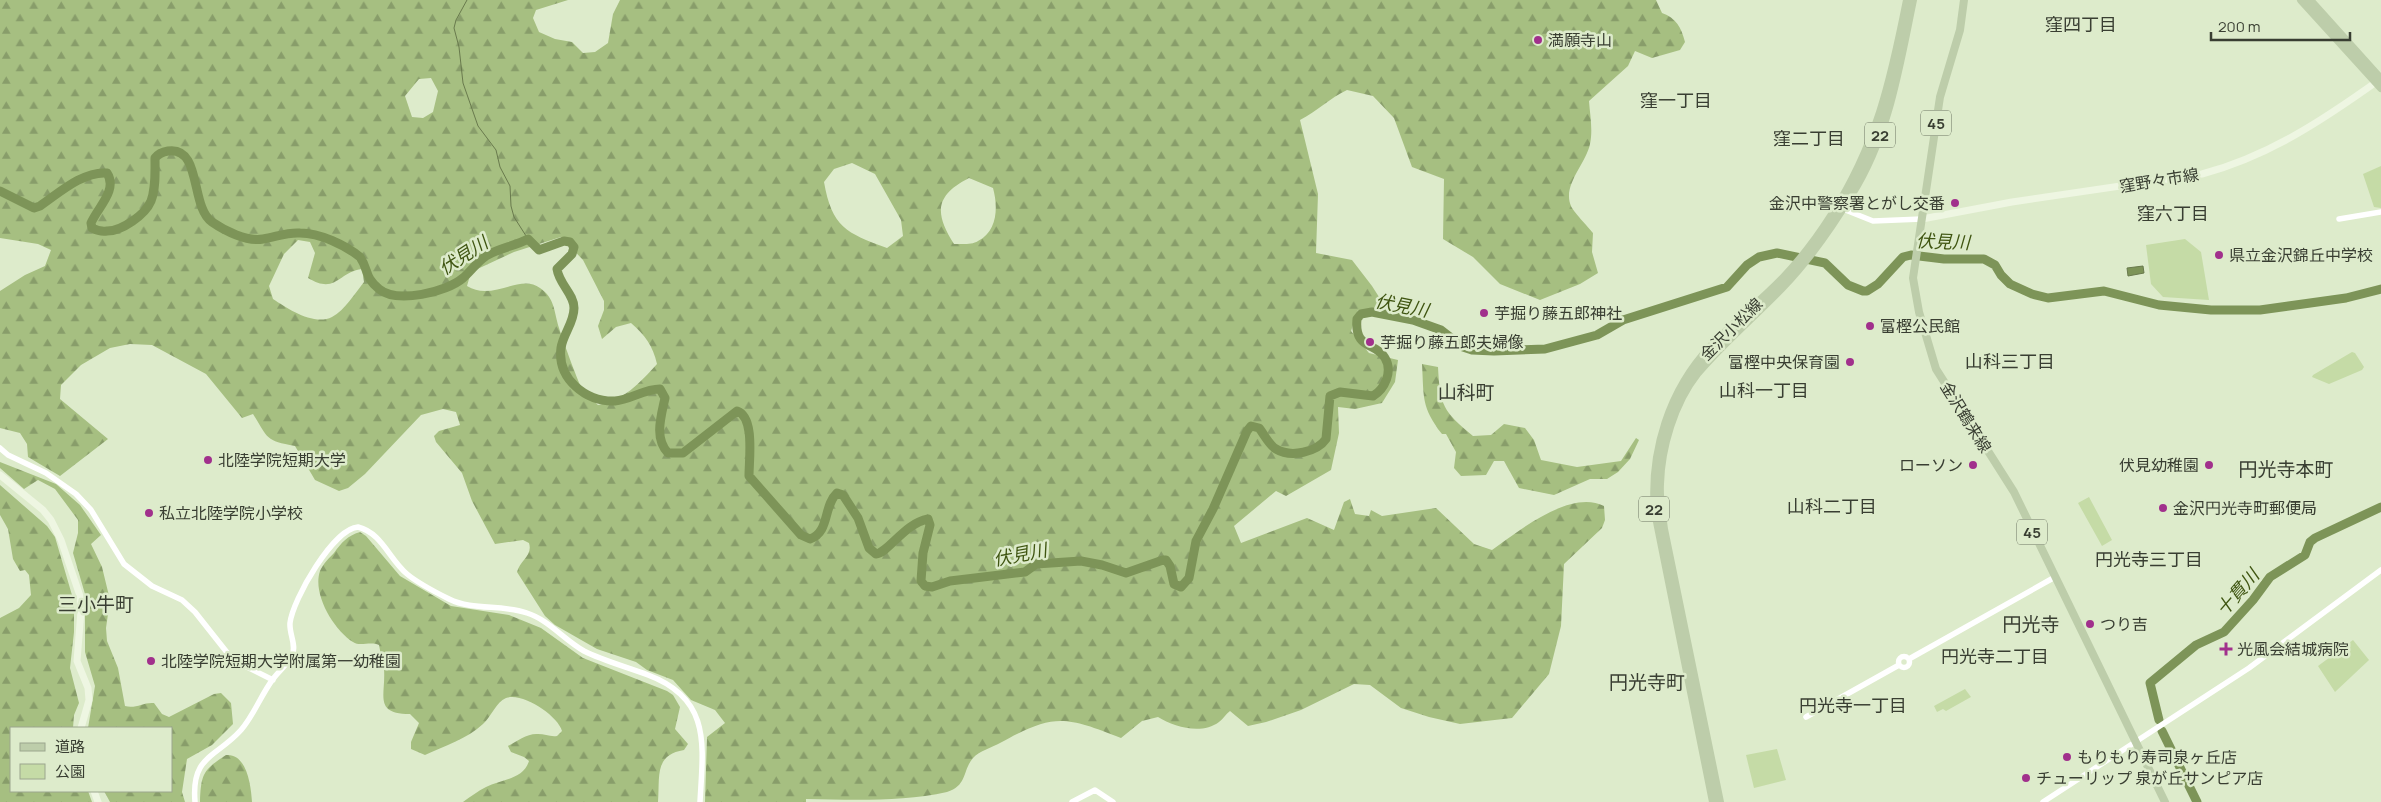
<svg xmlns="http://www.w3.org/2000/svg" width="2381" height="802" font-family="Manrope,'Noto Sans JP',sans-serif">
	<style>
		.forest { fill: url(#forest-firs); fill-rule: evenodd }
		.green { fill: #c5dba6 }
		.water { fill: #7d9458; stroke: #697a4d }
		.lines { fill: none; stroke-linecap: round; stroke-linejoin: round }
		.stream { stroke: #697a4d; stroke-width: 1 }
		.river { stroke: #7d9458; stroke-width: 9 }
		.tertiary { stroke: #fff; stroke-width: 5.5 }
		.secondary { stroke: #eef6e2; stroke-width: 7 }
		.primary { stroke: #bdcdaa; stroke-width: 8 }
		.poi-dot { fill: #a1308c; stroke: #ddebcb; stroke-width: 2 }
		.labels { text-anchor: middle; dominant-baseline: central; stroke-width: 5; stroke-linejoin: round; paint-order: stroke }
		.shield { fill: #ddebcb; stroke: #6a7260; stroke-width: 1 }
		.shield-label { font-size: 15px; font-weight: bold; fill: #393e32 }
		.poi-label { font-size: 16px; fill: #393e32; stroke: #ddebcb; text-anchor: start }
		.street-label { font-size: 16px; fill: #393e32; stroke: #ddebcb }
		.neighbourhood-label { font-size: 18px; fill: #393e32; stroke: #ddebcb }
		.water-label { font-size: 18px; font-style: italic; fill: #3f5511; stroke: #ddebcb }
		.quarter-label { font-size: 19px; fill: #393e32; stroke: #ddebcb }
	</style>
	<defs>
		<pattern id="forest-firs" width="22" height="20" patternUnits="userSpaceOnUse" patternTransform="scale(1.25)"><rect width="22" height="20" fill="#a6bf81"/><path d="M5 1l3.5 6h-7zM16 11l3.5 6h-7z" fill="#889d6a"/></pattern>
	</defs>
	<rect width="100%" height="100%" fill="#ddebcb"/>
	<path class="forest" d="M0 0H568L536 10 533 18 539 32 555 39 572 42 583 53 595 52 608 43 613 14 620 0H1656L1662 13C1676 18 1681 27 1685 42L1680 50 1652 58 1635 51 1628 66 1589 101C1590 115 1593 130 1590 144 1586 164 1562 185 1571 206 1572 210 1589 228 1593 233L1592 252 1598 273 1580 284 1540 300 1500 284 1473 257 1443 239 1444 179 1412 167 1394 118 1373 96 1347 90C1330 98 1317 111 1300 120L1318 194 1316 253 1352 260 1372 286 1388 311 1358 310 1351 331 1369 353 1398 360 1395 382 1382 403 1355 409 1338 407 1339 433 1331 470 1286 496 1276 491 1234 526 1241 543 1307 518 1334 530 1344 502 1350 499 1355 514 1369 516 1371 510 1382 516 1436 508 1474 544 1492 550C1519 531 1570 489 1604 506L1605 520 1602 528 1564 564 1561 626 1549 674 1512 718 1460 724 1429 717 1401 708 1370 685 1354 684 1301 710 1266 722 1248 726 1230 711C1226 714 1223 719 1219 722 1202 735 1174 727 1158 717L1142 721 1121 738C1065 716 1054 713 1000 743 993 747 979 751 973 758 962 771 968 785 947 792 902 802 852 800 806 799V802H705L707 737 725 723 715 710 691 700 673 680 647 670 636 662 597 649 555 625 545 616 517 572C520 560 533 556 529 543L523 540 495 544 472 501 462 473 436 442 434 436 439 431 460 425 456 412 443 409 421 415 365 474 348 488 339 491 315 480 295 446C265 441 268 438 253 414L242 418 206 374 152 345 130 344 110 348 81 365 61 385 60 399 108 439 60 476 28 457 27 444 20 433 0 428V291L25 275 45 266 51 250 38 244 0 238ZM431 78 438 91 433 112 423 118 412 117 405 96 419 79ZM852 163 875 174 901 220 903 236 887 248C846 233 832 227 824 182L834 169ZM969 178 993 188C998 206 998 231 978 241 972 245 962 244 954 244 935 214 934 196 969 178ZM561 237 583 260 604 301V310L598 326 602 339 616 327 631 323C645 335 653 346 657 364 640 383 623 401 598 405 594 401 587 397 584 393 579 385 562 338 559 328 554 312 555 298 540 288 520 273 492 302 467 286L471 272 514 252ZM298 240 310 242 315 253 308 278C336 295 338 272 362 269L364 282C355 293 345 310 332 317 314 326 288 309 273 299L269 286 284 254Z
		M1422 364 1438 367C1440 406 1443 411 1473 436L1491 435 1504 424 1525 428 1534 440 1541 460 1577 467 1621 461 1636 438 1639 440 1630 459 1618 472 1607 479H1590L1554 495 1519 488 1504 461H1494L1486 475 1461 476 1454 468 1456 452 1446 434H1442C1421 407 1424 397 1422 364Z
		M0 462 56 484 80 505 101 535 91 544 102 567 110 600 106 628 107 641 118 668 125 706C136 709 143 702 154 703L162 714 169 717 214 694 221 693 231 703 233 724 212 745 187 759 182 792 185 802H110L104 791H171V728H88L95 686 85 652V594L73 553 78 533V520L55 489 38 480 24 489 0 468Z
		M0 485 47 526 55 537 74 602V632L70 668 79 703 74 715 73 728H11V791H88L92 802H0V618L19 608 31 595 29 575 25 570 20 571 13 559 8 529 0 515Z
		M360 532 366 536 400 576 451 606 509 615 541 628 583 658 667 691 673 695 680 707 675 729 688 744 684 750C654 755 660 776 658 802H463C470 797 478 791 486 787 501 779 523 780 529 761L524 757 511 752 508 746C517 741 528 733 538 734 545 734 550 737 557 736L562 731C558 716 523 692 506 698 496 702 491 717 483 724 467 739 444 746 425 755L411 749V742L419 723 410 714C373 714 386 695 384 669 383 661 380 652 379 645 370 641 360 647 353 642 334 630 312 594 320 571 323 564 329 558 334 553 342 542 347 536 360 532Z
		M226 755C247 753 251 786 252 802H200C201 774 203 770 226 755Z"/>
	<path class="green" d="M2381 166V208L2374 207 2363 174Z
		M2185 239 2201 252 2209 300 2163 297 2151 284 2146 245Z
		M2352 352 2355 353 2364 367 2362 370 2329 384 2312 377 2313 375Z
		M2089 497 2112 540 2102 546 2078 503Z
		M2353 640 2369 660 2335 692 2318 666Z
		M1965 689 1971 697 1946 711 1943 709 1937 712 1934 706Z
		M1777 749 1786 780 1754 788 1746 755Z"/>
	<path class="water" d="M2143 266 2144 273 2128 276 2127 268Z"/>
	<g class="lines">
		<path class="stream" d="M467 0 456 20 454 28 459 47 463 83 478 126 496 150 500 167 510 186 511 206 514 217 528 239"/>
		<path class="river" d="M0 191 34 208 40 206C59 193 83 171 107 173 118 190 98 207 91 223L92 228C96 230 102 232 107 231 122 231 145 215 151 201 156 188 155 172 155 158 158 154 162 152 168 151 202 146 190 207 212 222 225 231 247 242 263 239 276 237 287 232 300 233 320 233 345 245 360 257 369 270 364 277 379 289 397 304 447 292 463 278 471 271 477 262 486 256 499 248 515 246 528 239L539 250 564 241 570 242 574 247 572 254 557 269C559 284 574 294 574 308 574 323 563 334 561 348 557 379 586 402 615 401 630 400 644 389 660 389L665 398C661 417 654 438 668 453H683L737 411C755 417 749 459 749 476L801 535 810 539C830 532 823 506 837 493L843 495 858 518 869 548 876 554C888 553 905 523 928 519L930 525 923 553 921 581 925 586 932 587 950 581 1025 572 1036 564 1081 561 1102 565 1126 573 1163 560H1166L1170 566 1174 584 1181 587 1189 578 1196 541 1213 509 1247 431 1251 426 1259 428C1264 434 1269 445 1276 449 1291 458 1317 452 1326 439L1330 396 1340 392 1373 396C1385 389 1393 371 1385 358 1376 342 1354 350 1357 319L1361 314 1372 312 1413 320 1441 330 1463 347 1472 350 1494 351 1545 349 1597 335 1623 320 1727 287 1747 265 1759 257 1777 253 1825 263 1848 285 1863 291H1867L1878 284 1903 257 1911 255 1944 259H1984L1995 265 2001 275 2010 284 2032 294 2048 298 2104 291 2159 305 2211 310H2260L2346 298 2381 289
			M2159 720 2150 683 2196 645 2224 632 2253 600 2270 577 2305 555 2310 542 2315 538 2381 507
			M2162 731 2197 802"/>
		<path class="tertiary" d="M1843 209 1873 221 1922 219
			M2339 219 2381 212
			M0 448 8 455 46 473 76 494 91 510 124 564 152 586 182 600 195 612 233 660 273 680
			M1898.5 662a5.5 5.5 0 1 1 11 0a5.5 5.5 0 1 1-11 0Z
			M1909 659 2055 577
			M1806 717 1899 665
			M195 802C191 755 216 758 241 730 254 715 261 695 273 679 280 670 287 665 292 655 297 646 289 634 290 623 293 599 333 529 358 527 382 533 389 559 407 574 419 584 435 592 449 599 473 611 502 604 527 613 549 620 564 640 584 651 604 661 627 667 648 675 712 699 703 746 700 802
			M1072 802 1095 790 1113 802
			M2043 802 2249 668 2381 570"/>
		<path class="secondary" d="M1922 219 2012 202 2202 174C2269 156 2323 120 2379 80
			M0 475 43 510 51 520 61 540 80 596 81 611 77 661 88 688 89 700 81 728
			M94 791 98 802"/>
		<path class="primary" d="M1964 0 1960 30 1940 97 1913 278 1919 312 1936 369 2014 492 2165 802
			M2301 0 2381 88
			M2310 0 2381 79
			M1713 802 1655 512C1650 452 1669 390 1711 346 1734 322 1760 302 1783 278 1801 259 1817 238 1831 216 1877 144 1891 81 1907 0
			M1720 802 1664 529C1662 514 1659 499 1660 484 1661 448 1674 403 1697 374 1723 343 1754 317 1782 288 1809 260 1832 227 1852 194 1889 135 1899 67 1913 0"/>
	</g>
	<g class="poi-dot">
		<circle cx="1538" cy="40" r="5"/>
		<circle cx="1955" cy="203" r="5"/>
		<circle cx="2219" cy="255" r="5"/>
		<circle cx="1484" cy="313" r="5"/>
		<circle cx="1870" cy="326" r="5"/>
		<circle cx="1370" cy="342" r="5"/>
		<circle cx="1850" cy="362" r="5"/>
		<circle cx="208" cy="460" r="5"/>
		<circle cx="1973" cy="465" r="5"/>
		<circle cx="2209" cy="465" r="5"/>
		<circle cx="2163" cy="508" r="5"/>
		<circle cx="149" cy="513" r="5"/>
		<circle cx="2090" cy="624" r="5"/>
		<path d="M2223.5 641.5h5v5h5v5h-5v5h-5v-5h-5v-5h5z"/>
		<circle cx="151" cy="661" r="5"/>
		<circle cx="2067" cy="757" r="5"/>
		<circle cx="2026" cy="778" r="5"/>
	</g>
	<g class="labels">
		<g class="shield">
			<rect x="1921" y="110.5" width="30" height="25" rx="4"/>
			<rect x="1865" y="122.5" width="30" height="25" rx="4"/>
			<rect x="1639" y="496.5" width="30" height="25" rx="4"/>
			<rect x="2017" y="519.5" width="30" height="25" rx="4"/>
		</g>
		<g class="shield-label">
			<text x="1936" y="123">45</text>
			<text x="1880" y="135">22</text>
			<text x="1654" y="509">22</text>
			<text x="2032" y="532">45</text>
		</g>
		<g class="poi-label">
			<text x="1548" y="40">満願寺山</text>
			<text x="1945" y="203" text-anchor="end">金沢中警察署とがし交番</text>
			<text x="2229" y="255">県立金沢錦丘中学校</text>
			<text x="1494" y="313">芋掘り藤五郎神社</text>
			<text x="1880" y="326">富樫公民館</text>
			<text x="1380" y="342">芋掘り藤五郎夫婦像</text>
			<text x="1840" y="362" text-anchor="end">富樫中央保育園</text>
			<text x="218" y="460">北陸学院短期大学</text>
			<text x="1963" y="465" text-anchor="end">ローソン</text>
			<text x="2199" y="465" text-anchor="end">伏見幼稚園</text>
			<text x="2173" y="508">金沢円光寺町郵便局</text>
			<text x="159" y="513">私立北陸学院小学校</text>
			<text x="2100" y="624">つり吉</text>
			<text x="2237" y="649">光風会結城病院</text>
			<text x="161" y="661">北陸学院短期大学附属第一幼稚園</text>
			<text x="2077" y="757">もりもり寿司泉ヶ丘店</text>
			<text x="2036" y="778">チューリップ 泉が丘サンピア店</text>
		</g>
		<g class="street-label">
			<text transform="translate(2159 180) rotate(-9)">窪野々市線</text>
			<text transform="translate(1731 329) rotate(-45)">金沢小松線</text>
			<text transform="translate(1966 417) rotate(58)">金沢鶴来線</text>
		</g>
		<g class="neighbourhood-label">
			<text x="2081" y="24">窪四丁目</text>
			<text x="1676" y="100">窪一丁目</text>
			<text x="1809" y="138">窪二丁目</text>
			<text x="2173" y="213">窪六丁目</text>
			<text x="2010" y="361">山科三丁目</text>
			<text x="1764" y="390">山科一丁目</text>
			<text x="1832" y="506">山科二丁目</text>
			<text x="2149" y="559">円光寺三丁目</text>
			<text x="1995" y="656">円光寺二丁目</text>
			<text x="1853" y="705">円光寺一丁目</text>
		</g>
		<g class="water-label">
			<text transform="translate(1943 241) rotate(2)">伏見川</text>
			<text transform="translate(463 255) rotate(-33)">伏見川</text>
			<text transform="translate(1402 305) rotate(11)">伏見川</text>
			<text transform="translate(1020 554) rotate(-11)">伏見川</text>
			<text transform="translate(2237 592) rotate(-49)">十貫川</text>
		</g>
		<g class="quarter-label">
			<text x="1466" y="392">山科町</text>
			<text x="2286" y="469">円光寺本町</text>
			<text x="96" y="604">三小牛町</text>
			<text x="2031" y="624">円光寺</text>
			<text x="1647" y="682">円光寺町</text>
		</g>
	</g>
	<rect x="10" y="727" width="162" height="65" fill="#ddebcb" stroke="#9ba68e"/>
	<rect x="20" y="743" width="25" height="8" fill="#bdcdaa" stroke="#9ba68e"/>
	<text x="55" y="752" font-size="15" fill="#393e32">道路</text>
	<rect x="20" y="764" width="25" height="15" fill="#c5dba6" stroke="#9ba68e"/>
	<text x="55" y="777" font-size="15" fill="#393e32">公園</text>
	<path d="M2211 32v8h139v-8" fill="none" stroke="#393e32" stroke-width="2.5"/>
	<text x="2218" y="32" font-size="15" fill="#393e32" stroke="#ddebcb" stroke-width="4" paint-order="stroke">200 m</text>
</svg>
